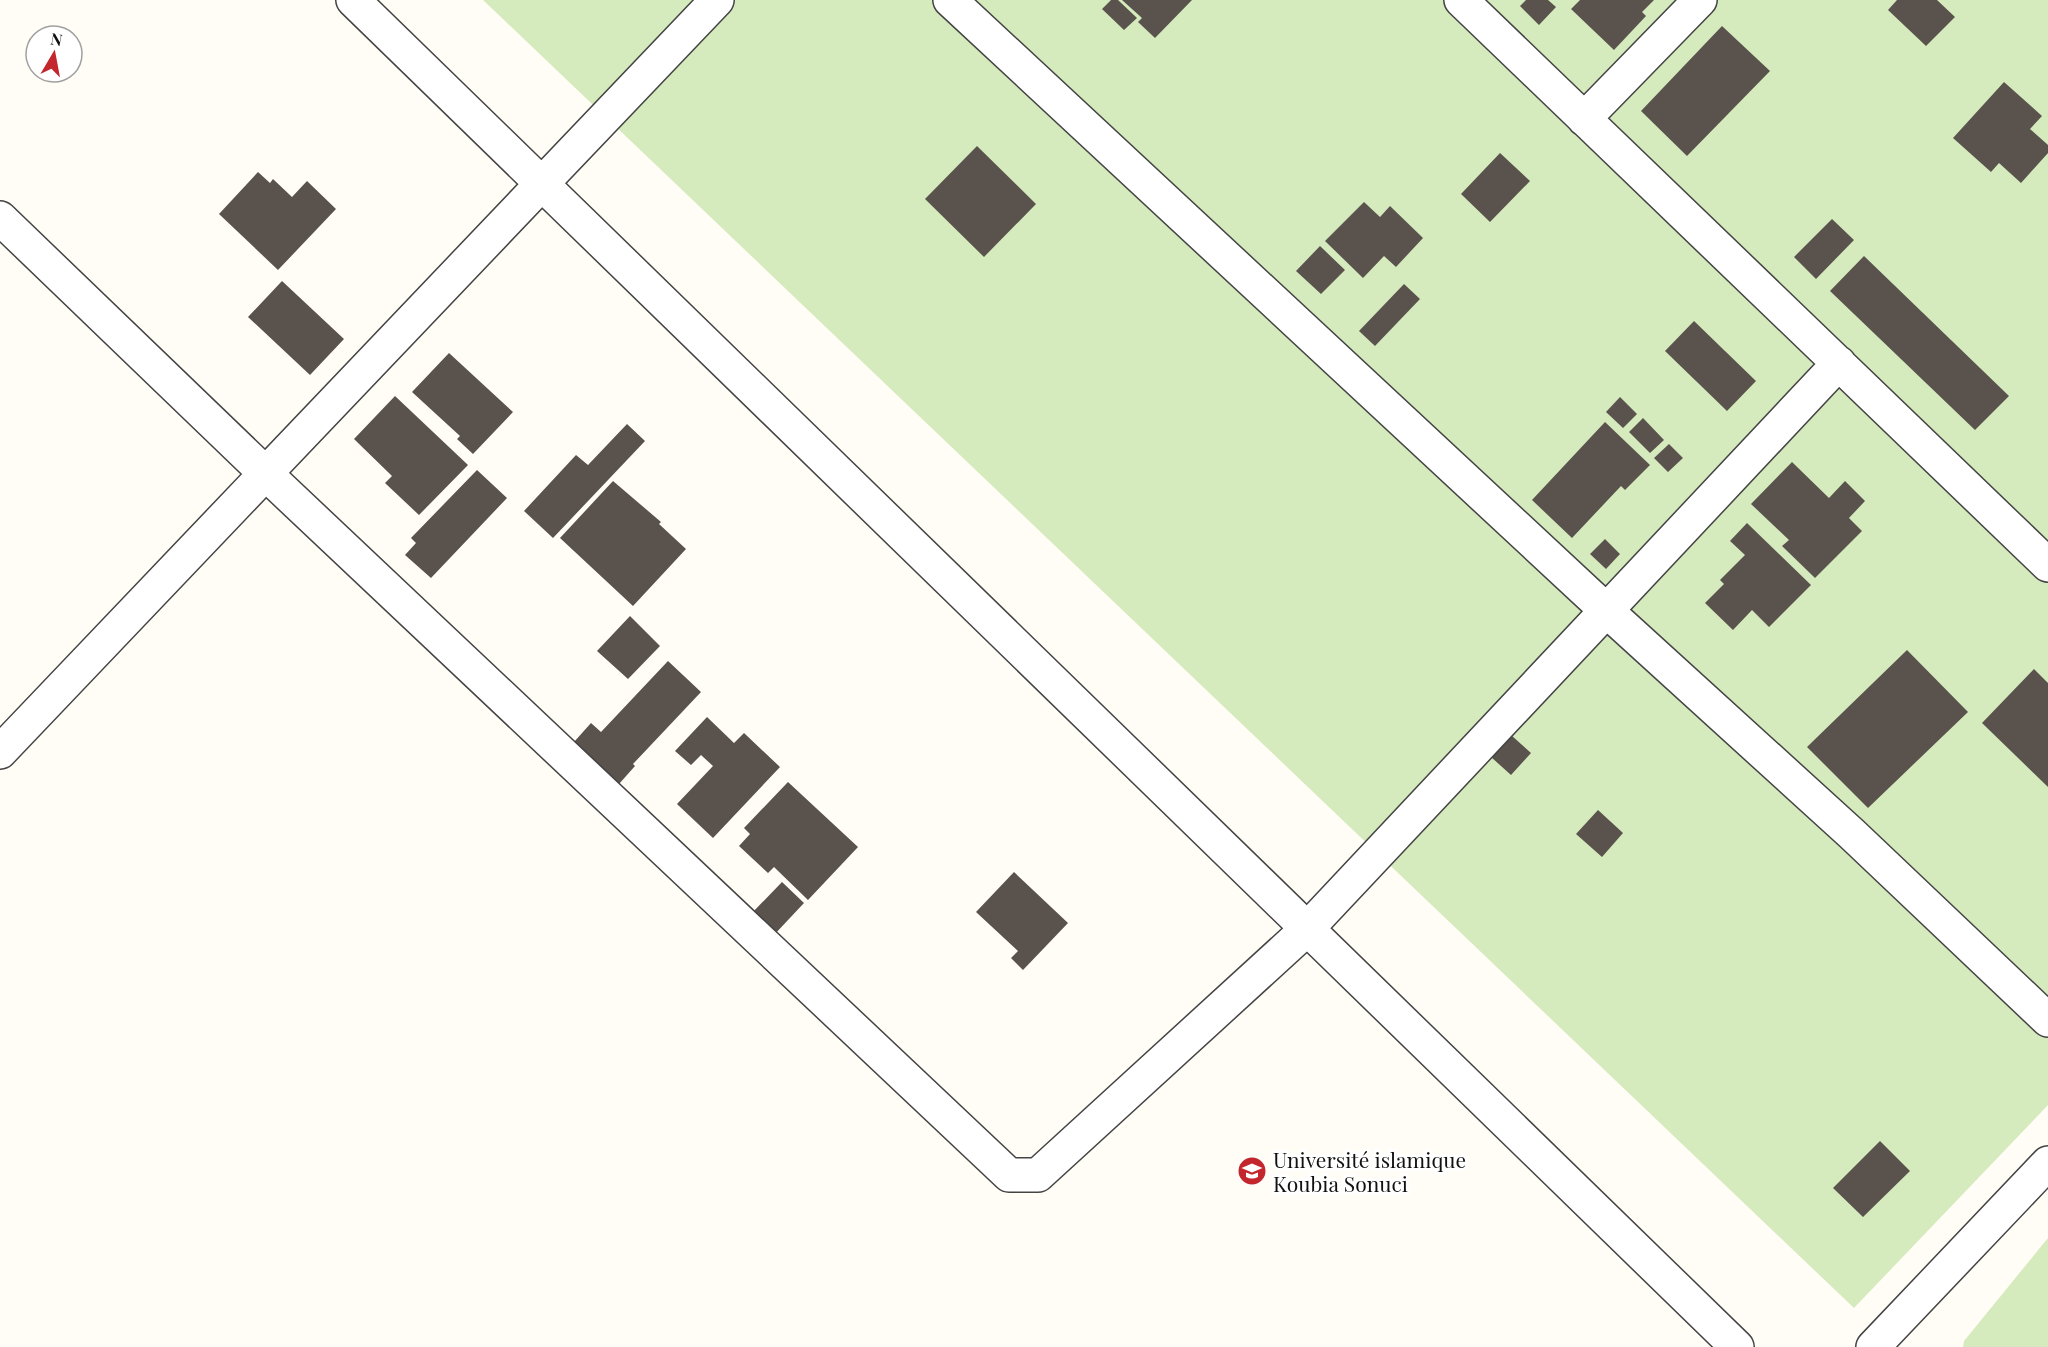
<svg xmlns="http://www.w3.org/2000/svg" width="2048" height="1347" font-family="'Playfair Display',serif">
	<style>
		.green { fill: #d5ebbd }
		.building { fill: #5a524d }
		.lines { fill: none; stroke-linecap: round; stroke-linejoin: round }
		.street-casing { stroke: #444; stroke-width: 36 }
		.street { stroke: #fff; stroke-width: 33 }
		.labels { text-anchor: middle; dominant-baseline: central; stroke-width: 6; stroke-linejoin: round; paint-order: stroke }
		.poi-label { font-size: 21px; fill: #111; stroke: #fff; text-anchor: start }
	</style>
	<rect width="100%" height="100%" fill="#fffdf5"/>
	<path class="green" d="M483 0H2048V1105L1854 1308Z
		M2048 1238V1347H1963L1964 1341Z"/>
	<path class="building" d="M1111 0H1118L1137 18 1124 30 1102 9Z
		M1122 0H1192L1155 38 1138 22 1142 18Z
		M1526 0H1548L1556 7 1539 25 1520 6Z
		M1580 0H1654L1642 12 1646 16 1614 50 1571 9Z
		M1897 0H1937L1955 17 1926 46 1888 10Z
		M1722 26 1770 71 1687 156 1641 111Z
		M2004 82 2042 116 2030 129 2048 145V153L2021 183 1999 163 1991 172 1953 138Z
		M977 146 1036 204 984 257 925 199Z
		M1500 153 1530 181 1490 222 1461 194Z
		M258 172 270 183 273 179 292 197 307 181 336 209 278 270 219 214Z
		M1364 202 1380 217 1390 206 1423 238 1396 267 1384 256 1363 278 1325 241Z
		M1832 219 1854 240 1816 279 1794 257Z
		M1320 246 1345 270 1321 294 1296 271Z
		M1864 256 2009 396 1975 430 1830 291Z
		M282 281 344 339 310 375 248 317Z
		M1404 284 1420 299 1375 346 1359 331Z
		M1694 321 1756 381 1727 411 1665 351Z
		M449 353 513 412 473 454 457 439 460 436 412 392Z
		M395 396 468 465 419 515 385 483 392 476 354 439Z
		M1620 397 1637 414 1623 428 1606 412Z
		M1643 418 1664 440 1650 453 1629 432Z
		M1605 422 1650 465 1625 490 1621 486 1572 538 1532 500Z
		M627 424 645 441 553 538 524 511 576 455 588 465Z
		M1669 444 1683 458 1668 472 1654 458Z
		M1792 462 1829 498 1845 481 1865 501 1849 518 1862 531 1815 578 1782 546 1789 540 1751 504Z
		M477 470 507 498 431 578 405 555 416 543 411 538Z
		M613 481 661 522 659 524 686 549 633 606 560 538Z
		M1747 523 1811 585 1769 627 1752 610 1733 630 1705 603 1724 584 1720 580 1745 555 1730 541Z
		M1605 539 1620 554 1606 569 1590 554Z
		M630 616 660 646 628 679 597 651Z
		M1907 650 1968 712 1868 808 1807 747Z
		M668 661 701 692 633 764 635 766 619 784 574 742 591 723 601 732Z
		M2034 669 2048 683V787L1982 723Z
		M707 717 734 743 744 733 780 767 713 838 677 804 713 766 701 755 691 765 675 751Z
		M1511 735 1531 753 1511 775 1491 757Z
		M788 782 858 847 808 900 774 867 768 873 739 846 750 834 744 828Z
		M1598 810 1623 833 1602 857 1576 834Z
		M1014 872 1068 923 1023 970 1011 958 1018 951 976 912Z
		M782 882 804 903 773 936 750 915Z
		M1880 1141 1910 1171 1863 1217 1833 1188Z"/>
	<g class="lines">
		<g class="street-casing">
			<path id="street" d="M353 0 1737 1347
				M950 0 1608 612 1852 834 2048 1020
				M1461 0 2048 565
				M1584 119 1700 0
				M0 218 265 473 1009 1175H1038L1307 929 1839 363
				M0 752 717 0
				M1873 1347 2048 1163"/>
		</g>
		<use href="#street" class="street"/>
	</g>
	<defs>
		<g id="university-disc" transform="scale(1.5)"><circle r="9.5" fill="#c4262e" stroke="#fff"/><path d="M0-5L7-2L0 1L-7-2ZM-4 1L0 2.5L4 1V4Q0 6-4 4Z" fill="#fff"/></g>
	</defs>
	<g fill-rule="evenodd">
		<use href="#university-disc" x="1252" y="1171"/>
	</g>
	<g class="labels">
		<g class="poi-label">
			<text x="1273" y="1159">Université islamique<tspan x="1273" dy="24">Koubia Sonuci</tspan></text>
		</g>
	</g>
	<g transform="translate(54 54) rotate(10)"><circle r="28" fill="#ffffff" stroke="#a0a0a0" stroke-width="1.5"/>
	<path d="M0-4.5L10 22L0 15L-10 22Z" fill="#c4262e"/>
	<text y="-9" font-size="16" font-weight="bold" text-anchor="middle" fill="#111111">N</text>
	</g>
</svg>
